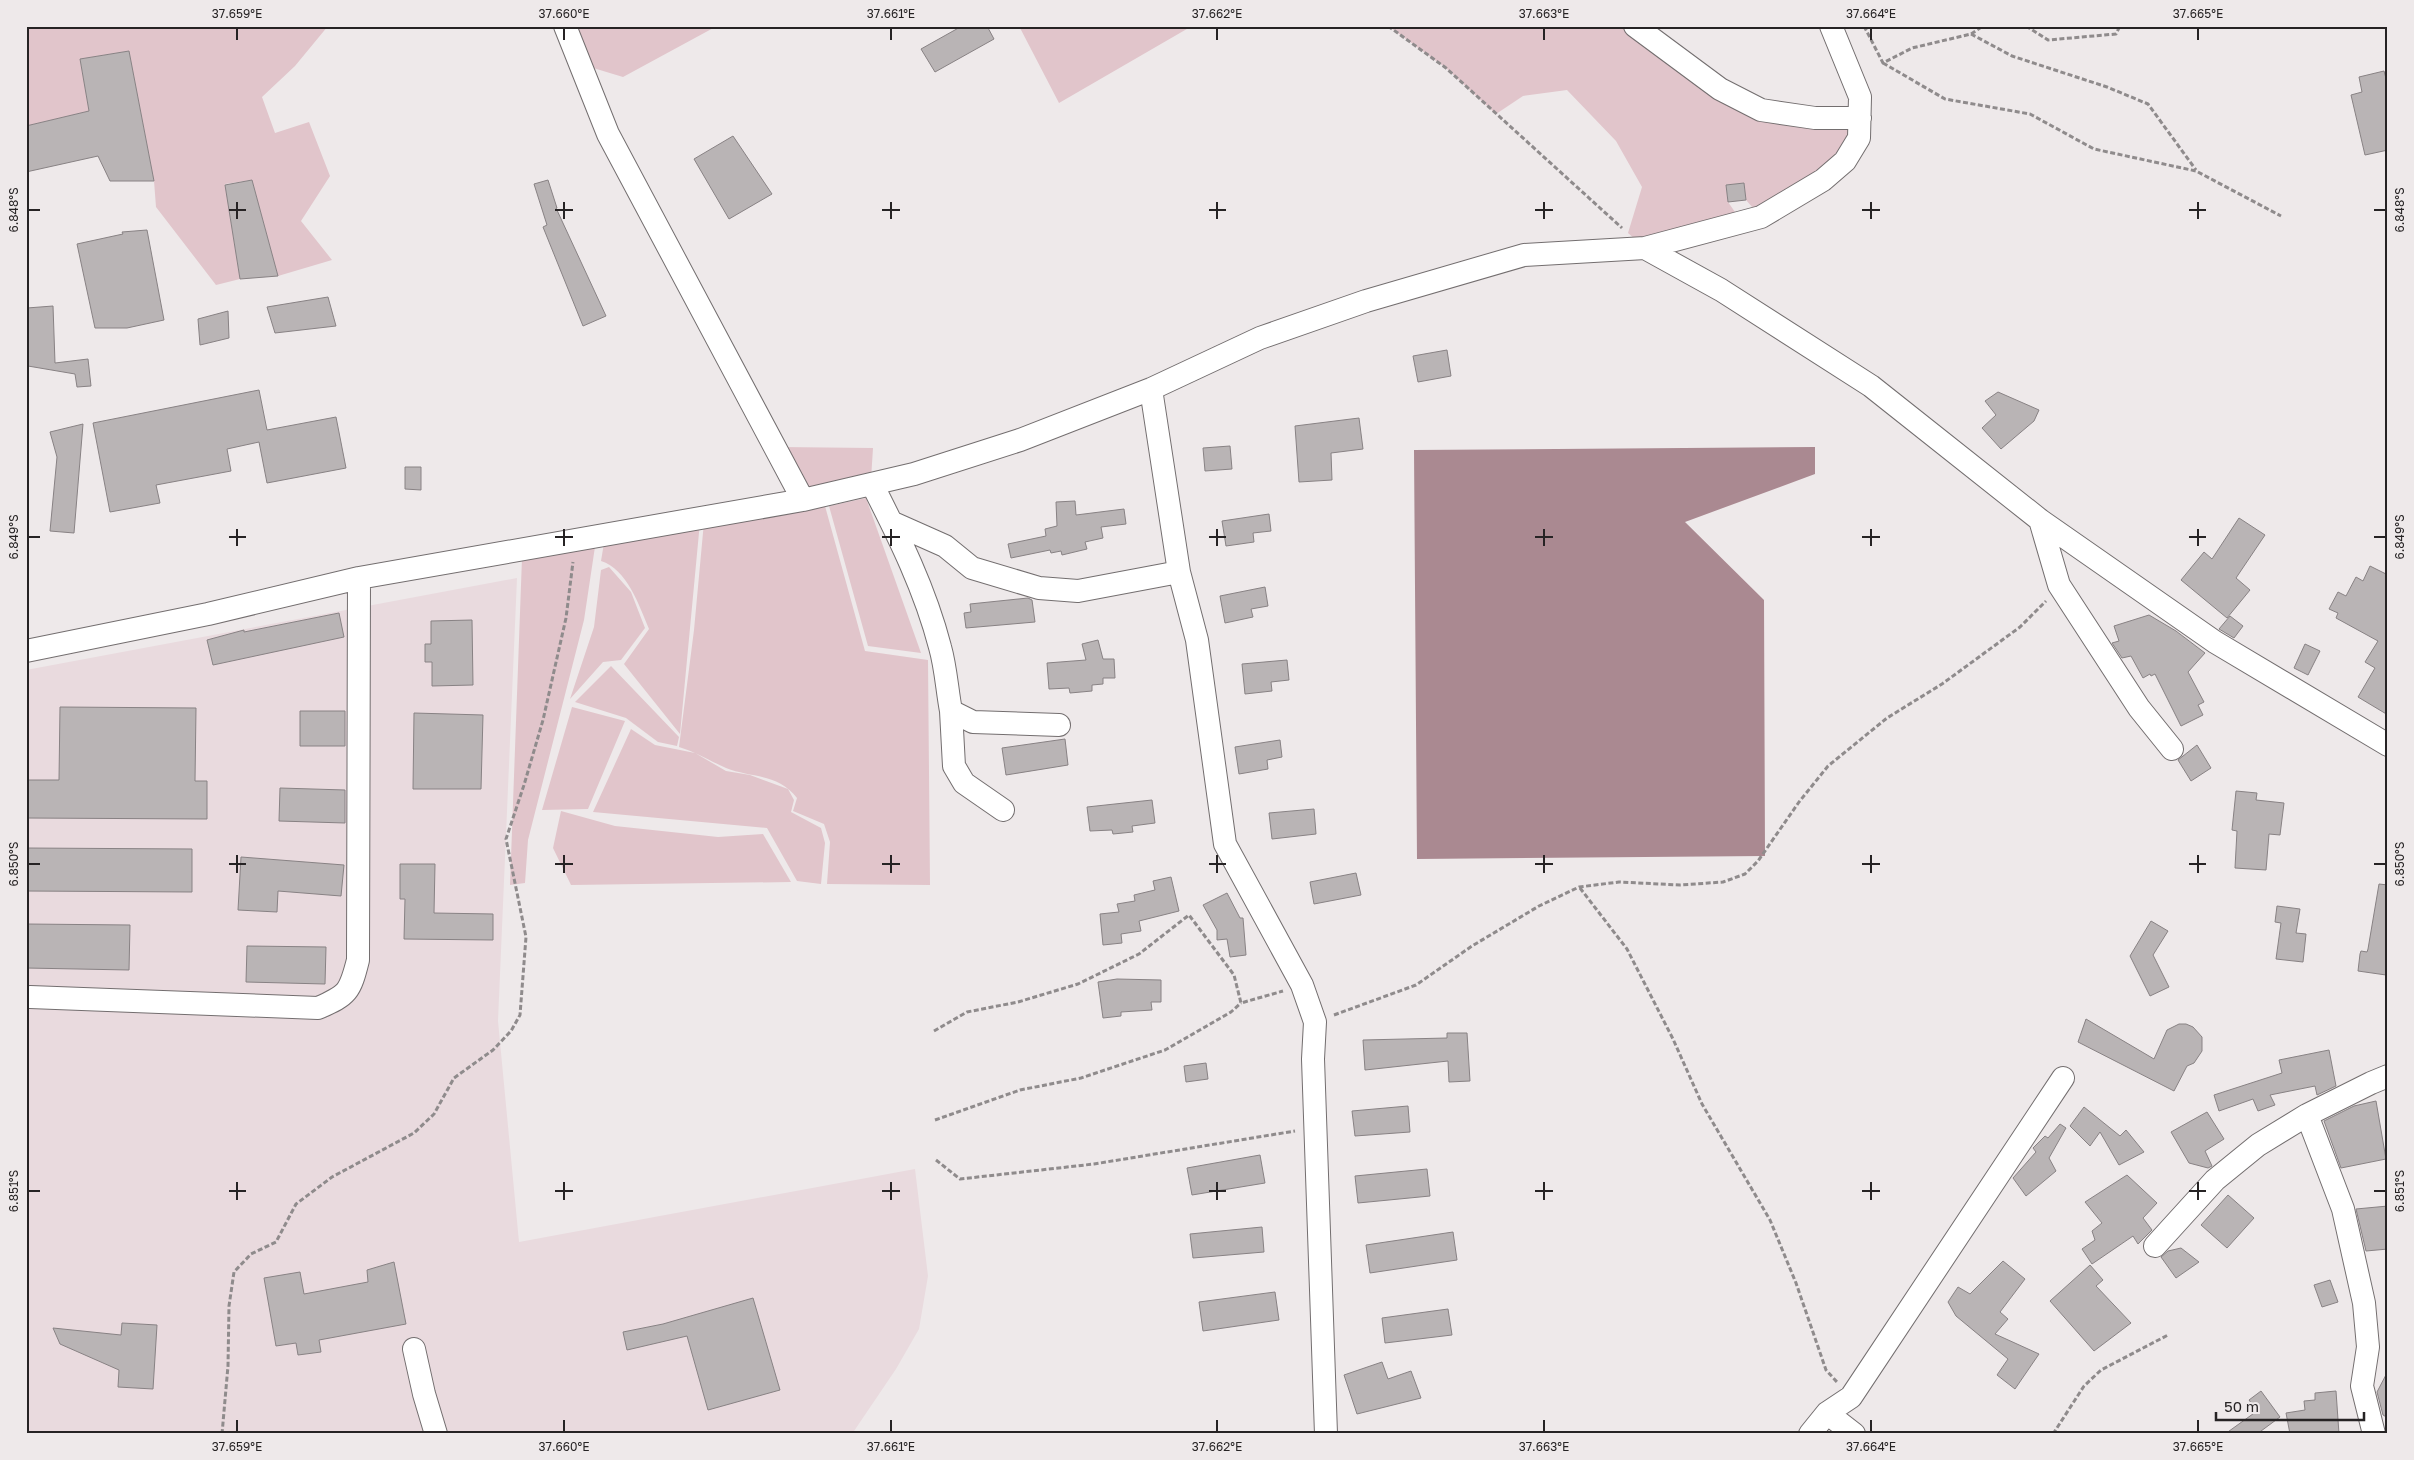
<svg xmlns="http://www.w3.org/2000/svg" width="2414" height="1460" font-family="'Golos Text',sans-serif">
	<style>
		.built { fill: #e9dade }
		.green { fill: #e1c5cb }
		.water { fill: #aa8991 }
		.building { fill: #b9b4b5; stroke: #888284 }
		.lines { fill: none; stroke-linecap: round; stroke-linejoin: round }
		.minor-casing { stroke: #736e6f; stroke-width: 24 }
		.path { stroke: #8f8b8c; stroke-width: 3; stroke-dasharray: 5 2.5; stroke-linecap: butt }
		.minor { stroke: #fff; stroke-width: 22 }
		.ticks { fill: none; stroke: #262324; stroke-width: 2 }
		.neatline { fill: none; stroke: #262324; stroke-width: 2 }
		.ticks-label { font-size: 12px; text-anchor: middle; fill: #262324 }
	</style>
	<rect width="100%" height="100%" fill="#eee9ea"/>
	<path class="built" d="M517 578 498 1021 519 1242 915 1169 928 1276 919 1329 896 1369 852 1434H26V670Z"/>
	<path class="green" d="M26 26H328L295 66 262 97 275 133 309 122 330 176 301 221 332 260 278 276 252 180 225 184 240 279 216 285 156 207 154 181 129 51 80 59 89 111 26 126Z
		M574 26H717L623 77 590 67Z
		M1019 26H1192L1059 103Z
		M1388 26H1635L1761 110 1860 118 1859 138 1761 217 1746 200 1744 183 1726 185 1728 202 1742 222 1645 248 1628 233 1642 187 1616 141 1567 90 1523 96 1496 114 1446 68Z
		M780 447 873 448 871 479 804 494Z
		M866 498 921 653 868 646 829 506Z
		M825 506 865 651 928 660 930 885 827 884 830 842 824 824 793 811 797 798C778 773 751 778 726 768 710 761 696 752 679 747L694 630 704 522Z
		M700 522 680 734 624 664 649 629C639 605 627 569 601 561L605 537Z
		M596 540 584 620 528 840 525 883 510 885 522 558Z
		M609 567 631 592 645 628 621 660 603 662 570 699 594 627 601 570Z
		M611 666 679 737 677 746 658 742 626 718 575 702Z
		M572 707 625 721 588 809 542 810Z
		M631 729 655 745 695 753 726 771 750 775 788 789 794 800 791 812 821 828 825 843 821 884 797 881 767 828 593 812Z
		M561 811 615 826 718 837 763 834 791 882 571 885 553 848Z"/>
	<path class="water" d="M1815 447V474L1685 522 1764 600 1765 856 1417 859 1414 450Z"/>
	<path class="building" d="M962 26H987L994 39 935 72 921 49Z
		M129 51 154 181H110L98 156 26 172V126L89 111 80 59Z
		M2384 71 2388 86V150L2365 155 2351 95 2362 92 2359 77Z
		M733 136 772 194 729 219 694 159Z
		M252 180 278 276 240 279 225 185Z
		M548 180 557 208H556L606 316 583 326 543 227 547 225 534 184Z
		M1744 183 1746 200 1728 202 1726 185Z
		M147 230 164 320 127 328H95L77 244 123 234 122 232Z
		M328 297 336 326 275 333 267 307Z
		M53 306 55 363 88 359 91 386 77 387 75 374 28 366 27 308Z
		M228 311 229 338 200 345 198 319Z
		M1447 350 1451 376 1418 382 1413 356Z
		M259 390 267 430 336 417 346 468 267 483 259 442 227 449 231 471 156 485 160 503 110 512 93 423Z
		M1998 392 2039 410 2034 421 2001 449 1982 428 1996 415 1985 401Z
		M1359 418 1363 449 1331 453 1332 480 1299 482 1295 426Z
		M83 424 74 533 50 531 57 457 50 432Z
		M1230 446 1232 469 1205 471 1203 448Z
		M405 467H421V490L405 489Z
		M1075 501 1076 515 1124 509 1126 524 1101 527 1103 538 1085 542 1087 549 1062 555 1061 551 1051 553 1050 550 1011 558 1008 544 1046 536 1045 529 1057 526 1056 502Z
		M1269 514 1271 531 1253 533 1254 542 1226 546 1222 521Z
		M2239 518 2265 535 2236 578 2250 590 2227 618 2181 580 2204 552 2212 559Z
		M2370 566 2388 575V715L2358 697 2375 668 2365 662 2378 641 2336 618 2338 613 2329 609 2338 592 2346 596 2356 577 2363 581Z
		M1265 587 1268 606 1251 609 1253 617 1225 623 1220 596Z
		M1028 598 1032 600 1035 622 966 628 964 613 971 612 970 604Z
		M339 613 344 637 213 665 207 640 244 630V632Z
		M2149 615 2176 631 2205 653 2188 672 2204 702 2198 705 2203 715 2181 726 2155 674 2151 676 2150 674 2143 678 2131 656 2122 658 2112 643 2119 641 2114 626Z
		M2230 616 2243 626 2234 638 2219 629Z
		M472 620 473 685 432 686V662H425V644H431V621Z
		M1098 640 1103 659H1114L1115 678H1103V684L1092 685V691L1070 693 1069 688 1049 689 1047 663 1086 660 1082 644Z
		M2305 644 2320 651 2308 675 2294 668Z
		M1287 660 1289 680 1271 682 1272 691 1245 694 1242 664Z
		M60 707 196 708 195 781H207V819L26 818V780H59Z
		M300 711H345V746H300Z
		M414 713 483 715 481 789H413Z
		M1065 739 1068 765 1006 775 1002 748Z
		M1280 740 1282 757 1267 760 1268 769 1239 774 1235 747Z
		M2197 745 2211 768 2191 781 2178 760Z
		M280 788 345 790V823L279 821Z
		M2236 791 2257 793 2256 800 2284 803 2280 835 2269 834 2266 870 2235 868 2237 831 2232 830Z
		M1152 800 1155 823 1132 826 1133 832 1113 834 1112 830 1090 831 1087 807Z
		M1314 809 1316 834 1272 839 1269 813Z
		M26 848 192 849V892L26 891Z
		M241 857 344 865 341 896 278 891 277 912 238 910Z
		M400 864H435L434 913 493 914V940L404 939 405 899H400Z
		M1356 873 1361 895 1314 904 1310 882Z
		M1171 877 1179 911 1139 921 1141 931 1121 934 1122 943 1103 945 1100 914 1119 912 1117 904 1135 901 1134 895 1155 890 1153 881Z
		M2379 884 2388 885 2386 975 2358 971 2360 954 2361 951 2367 952 2368 949Z
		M1227 893 1240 918H1243L1246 955 1230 957 1227 939 1217 940V930L1203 905Z
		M2277 906 2300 909 2296 933 2306 934 2303 962 2276 959 2281 923 2275 922Z
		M2151 921 2168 931 2153 955 2169 987 2150 996 2130 956Z
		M26 924 130 925 129 970 26 968Z
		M247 946 326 947 325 984 246 982Z
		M1117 979 1161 980V1002H1151L1152 1010 1121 1012V1016L1103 1018 1098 982Z
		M2086 1019 2154 1059 2167 1030 2179 1024H2186L2193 1027 2202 1037V1051L2194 1063 2187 1066 2174 1091 2078 1042Z
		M1447 1033H1467L1470 1081 1449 1082 1448 1061 1365 1070 1363 1040 1447 1038Z
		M2329 1050 2336 1086 2317 1095 2315 1086 2270 1095 2275 1105 2258 1111 2253 1099 2219 1111 2214 1095 2282 1073 2279 1060Z
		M1206 1063 1208 1079 1186 1082 1184 1066Z
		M2376 1101 2386 1159 2341 1168 2324 1121 2354 1106Z
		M1408 1106 1410 1132 1355 1136 1352 1111Z
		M2084 1107 2120 1136 2126 1130 2144 1152 2119 1165 2100 1132 2090 1146 2070 1126Z
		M2207 1112 2224 1139 2205 1151 2212 1166 2208 1168 2189 1163 2171 1132Z
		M2060 1124 2066 1128 2049 1158 2056 1171 2026 1196 2013 1178 2036 1152 2033 1148 2045 1136 2048 1138Z
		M1260 1155 1265 1183 1192 1195 1187 1168Z
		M1427 1169 1430 1196 1358 1203 1355 1176Z
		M2127 1175 2157 1203 2143 1218 2152 1230 2138 1244 2133 1236 2092 1264 2082 1249 2095 1240 2092 1231 2102 1223 2085 1202Z
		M2228 1195 2254 1218 2227 1248 2201 1225Z
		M2388 1206V1249L2366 1251 2356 1209Z
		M1262 1227 1264 1252 1193 1258 1190 1234Z
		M1453 1232 1457 1260 1370 1273 1366 1245Z
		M2181 1248 2199 1262 2176 1278 2161 1257 2168 1251Z
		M2003 1261 2025 1279 2000 1312 2008 1319 1995 1334 2039 1354 2015 1389 1997 1375 2008 1359 1956 1316 1948 1302 1958 1287 1970 1294Z
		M394 1262 406 1324 319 1340 321 1352 298 1355 296 1343 276 1346 264 1278 300 1272 304 1294 368 1282 367 1270Z
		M2090 1265 2103 1280 2096 1286 2131 1323 2094 1351 2050 1301Z
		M2330 1280 2338 1302 2322 1307 2314 1285Z
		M1275 1292 1279 1320 1203 1331 1199 1302Z
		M753 1298 780 1390 708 1410 687 1336 627 1350 623 1332 663 1324Z
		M1448 1309 1452 1335 1385 1343 1382 1318Z
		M122 1323 157 1325 153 1389 118 1387 119 1370 60 1344 53 1328 121 1335Z
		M1382 1362 1388 1379 1411 1371 1421 1398 1357 1414 1344 1375Z
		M2388 1371V1418L2383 1415 2377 1392Z
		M2261 1391 2280 1417 2257 1434H2225L2257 1411 2249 1400Z
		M2336 1391 2339 1434H2290L2286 1413 2305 1410 2304 1401 2315 1400V1393Z"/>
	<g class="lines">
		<g class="minor-casing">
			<path id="minor" d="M565 26 608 134 803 500
				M1635 26 1720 89 1761 110 1815 118H1860
				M1645 248 1761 217 1823 180 1845 161 1859 138 1860 97 1831 26
				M1151 389 1179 572 1197 640 1225 844 1302 985 1315 1022 1313 1059 1326 1434
				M872 484C899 537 925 589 940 647 946 668 947 690 951 711L973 722 1059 725
				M2040 520 2059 585 2139 708 2172 749
				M891 522 945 546 972 568 1039 588 1078 591 1179 572
				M26 651 208 614 359 578 803 500 914 474 1020 440 1151 389 1260 338 1366 301 1524 255 1645 248 1721 290 1871 386 2040 520 2215 642 2388 745
				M951 711 954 766 964 783 1003 810
				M30 997 318 1008C348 995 350 992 358 960L359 578
				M2155 1246 2215 1180 2258 1145 2307 1115
				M414 1349 424 1394 436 1434
				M1827 1413 1854 1434
				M1810 1434 1827 1413 1851 1397 2063 1078
				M2374 1434 2362 1386 2368 1347 2364 1303 2343 1209 2307 1115 2371 1083 2388 1076"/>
		</g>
		<path class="path" d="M1388 26 1446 68 1622 228
			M1864 26 1883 63 1912 48 1971 34 1983 26
			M2026 26 2048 40 2116 34 2120 26
			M1971 34 2012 56 2107 87 2148 104 2196 170
			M1883 63 1945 99 2030 114 2094 149 2196 171 2281 216
			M1580 888 1627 949 1673 1039 1702 1104 1770 1220 1796 1283 1826 1370 1837 1382
			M1334 1015 1416 985 1472 946 1539 906 1579 887 1619 882 1680 885 1723 882 1745 874 1758 861 1799 802 1828 766 1887 718 1942 684 2020 627 2046 601
			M934 1031 967 1012 1018 1002 1078 984 1139 954 1189 915 1234 975 1241 1003 1283 991
			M935 1120 1020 1090 1081 1078 1165 1050 1231 1012 1241 1003
			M936 1160 960 1179 1094 1164 1295 1131
			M222 1434 228 1366 229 1306 234 1272 251 1254 276 1242 296 1204 332 1177 414 1133 434 1114 454 1078 493 1050 511 1031 520 1015 526 937 506 839 524 785 543 720 566 618 573 562
			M2053 1434 2084 1386 2101 1370 2168 1335"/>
		<use href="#minor" class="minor"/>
	</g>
	<path class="ticks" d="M237 28V40M564 28V40M891 28V40M1217 28V40M1544 28V40M1871 28V40M2198 28V40M237 202V219M564 202V219M891 202V219M1217 202V219M1544 202V219M1871 202V219M2198 202V219M28 210H40M229 210H246M555 210H573M882 210H900M1209 210H1226M1535 210H1553M1862 210H1880M2189 210H2206M2374 210H2386M237 529V546M564 529V546M891 529V546M1217 529V546M1544 529V546M1871 529V546M2198 529V546M28 537H40M229 537H246M555 537H573M882 537H900M1209 537H1226M1535 537H1553M1862 537H1880M2189 537H2206M2374 537H2386M237 855V873M564 855V873M891 855V873M1217 855V873M1544 855V873M1871 855V873M2198 855V873M28 864H40M229 864H246M555 864H573M882 864H900M1209 864H1226M1535 864H1553M1862 864H1880M2189 864H2206M2374 864H2386M237 1182V1200M564 1182V1200M891 1182V1200M1217 1182V1200M1544 1182V1200M1871 1182V1200M2198 1182V1200M28 1191H40M229 1191H246M555 1191H573M882 1191H900M1209 1191H1226M1535 1191H1553M1862 1191H1880M2189 1191H2206M2374 1191H2386M237 1420V1432M564 1420V1432M891 1420V1432M1217 1420V1432M1544 1420V1432M1871 1420V1432M2198 1420V1432"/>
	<rect width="2414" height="1460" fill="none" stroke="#eee9ea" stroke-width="55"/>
	<path d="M2216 1412v8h148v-8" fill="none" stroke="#262324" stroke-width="2.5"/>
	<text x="2224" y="1412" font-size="15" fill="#262324" stroke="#eee9ea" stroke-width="4" paint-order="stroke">50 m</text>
	<rect x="28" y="28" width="2358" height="1404" class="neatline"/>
	<g class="ticks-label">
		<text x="237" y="18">37.659°E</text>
		<text x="564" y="18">37.660°E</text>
		<text x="891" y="18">37.661°E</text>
		<text x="1217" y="18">37.662°E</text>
		<text x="1544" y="18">37.663°E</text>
		<text x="1871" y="18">37.664°E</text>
		<text x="2198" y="18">37.665°E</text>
		<text transform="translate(14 210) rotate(-90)" y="4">6.848°S</text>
		<text transform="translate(2400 210) rotate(-90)" y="4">6.848°S</text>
		<text transform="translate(14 537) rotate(-90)" y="4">6.849°S</text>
		<text transform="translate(2400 537) rotate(-90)" y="4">6.849°S</text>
		<text transform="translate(14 864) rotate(-90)" y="4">6.850°S</text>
		<text transform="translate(2400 864) rotate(-90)" y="4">6.850°S</text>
		<text transform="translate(14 1191) rotate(-90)" y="4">6.851°S</text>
		<text transform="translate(2400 1191) rotate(-90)" y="4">6.851°S</text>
		<text x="237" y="1451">37.659°E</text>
		<text x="564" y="1451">37.660°E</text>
		<text x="891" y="1451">37.661°E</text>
		<text x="1217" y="1451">37.662°E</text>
		<text x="1544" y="1451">37.663°E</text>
		<text x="1871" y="1451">37.664°E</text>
		<text x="2198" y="1451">37.665°E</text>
	</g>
</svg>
